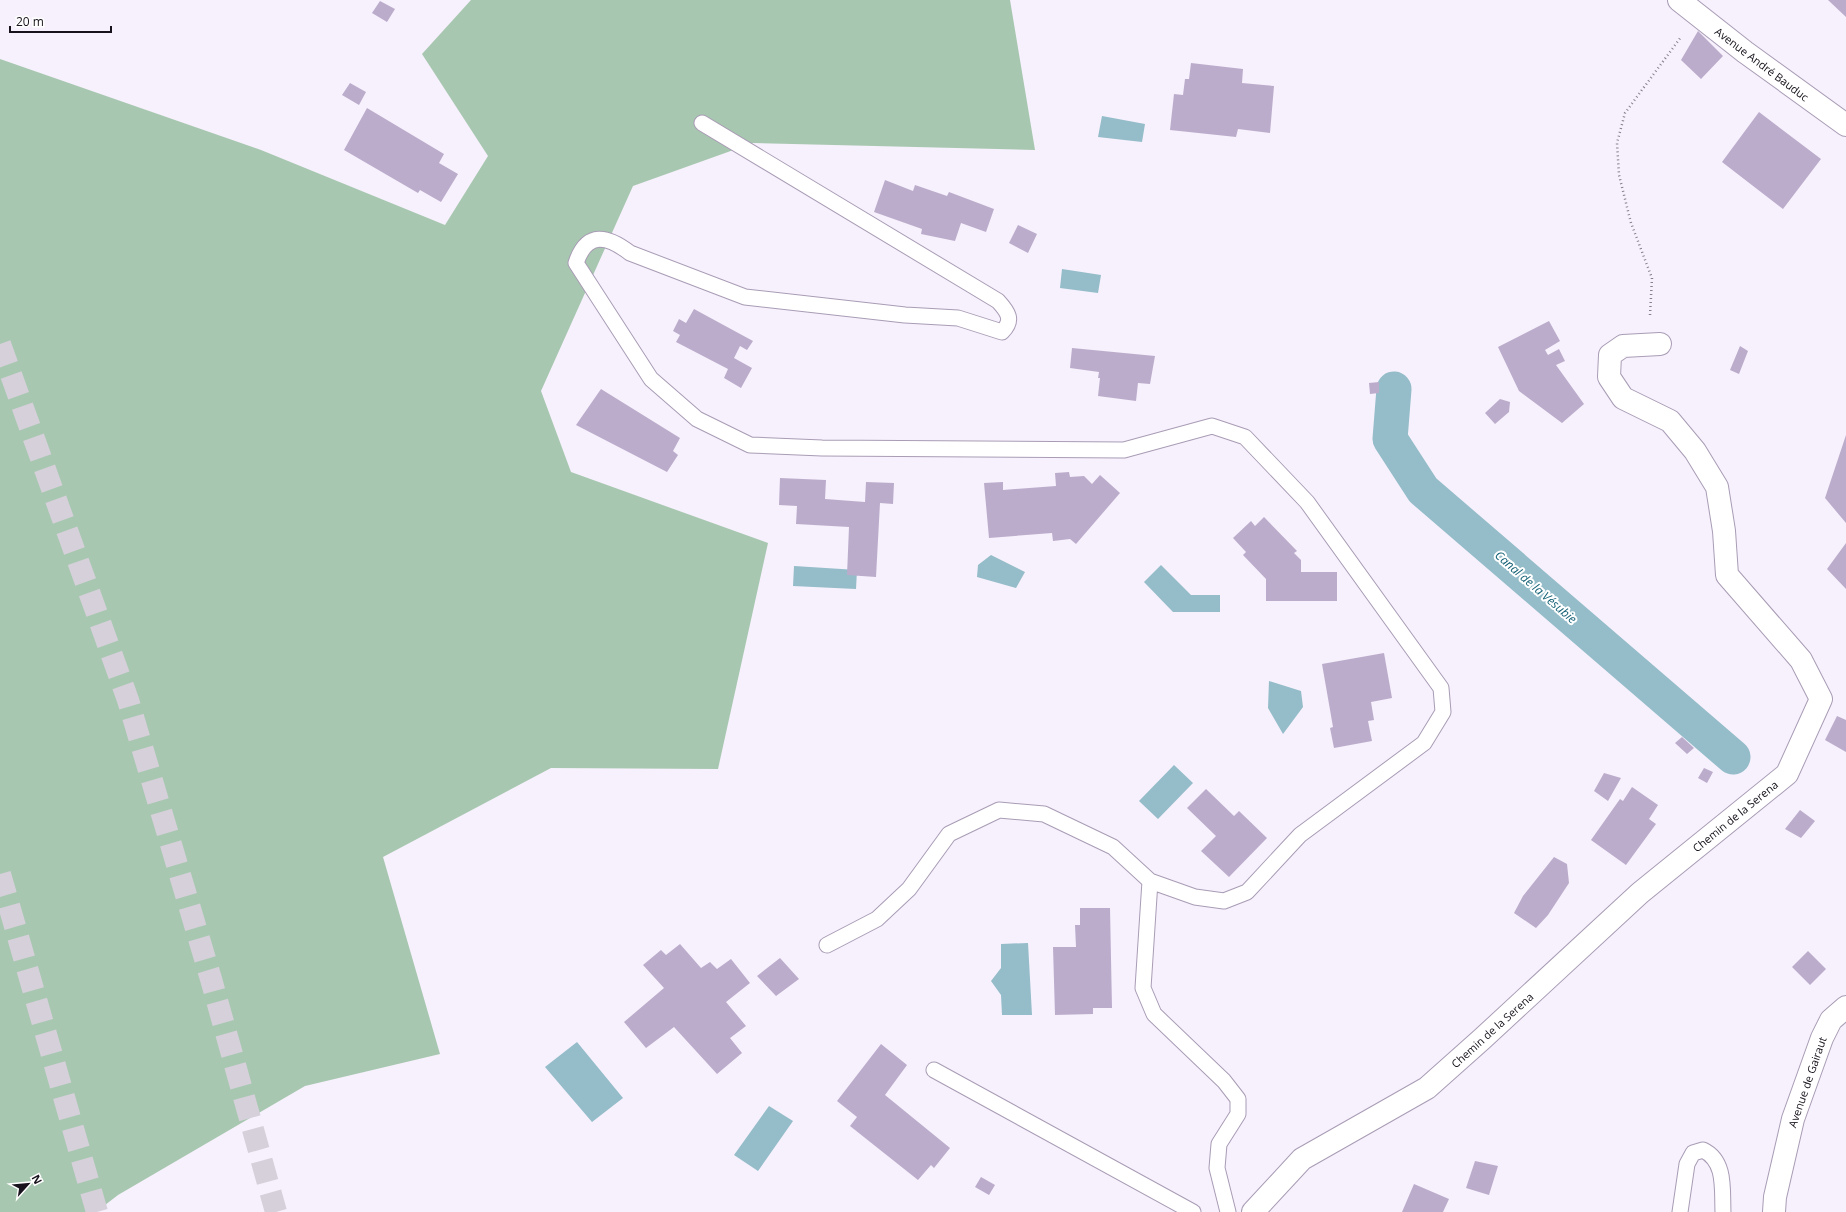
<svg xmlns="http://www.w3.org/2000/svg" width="1846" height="1212" font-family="'Open Sans',sans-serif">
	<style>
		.forest { fill: #a8c7b0 }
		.water { fill: #94bcc9 }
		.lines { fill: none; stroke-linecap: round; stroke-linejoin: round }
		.canal { stroke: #94bcc9; stroke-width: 35 }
		.building { fill: #bcaccc }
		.highway-tunnel { stroke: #d5d0da; stroke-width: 22; stroke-dasharray: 22 11; stroke-linecap: butt }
		.lane-casing { stroke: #a99cb5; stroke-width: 17 }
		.street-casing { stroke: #a99cb5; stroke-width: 24 }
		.secondary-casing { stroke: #a99cb5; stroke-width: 24 }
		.path { stroke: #86818b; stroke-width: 2.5; stroke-dasharray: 1 3; stroke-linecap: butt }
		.lane { stroke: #fff; stroke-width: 15 }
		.street { stroke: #fff; stroke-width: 22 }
		.secondary { stroke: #fff; stroke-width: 22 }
		.labels { text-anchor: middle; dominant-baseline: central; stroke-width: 4; stroke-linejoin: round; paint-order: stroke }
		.street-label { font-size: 11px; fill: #17121b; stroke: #fff }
		.water-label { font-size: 12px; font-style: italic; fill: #115f74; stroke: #fff }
	</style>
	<rect width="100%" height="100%" fill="#f6f1fc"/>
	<path class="forest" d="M471 0H1010L1035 150 753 143 633 186 541 391 571 472 768 543 718 769 551 768 383 857 440 1054 305 1086 118 1195 96 1212H0V59L261 150 445 225 488 156 422 54Z"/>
	<path class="water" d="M1102 116 1145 124 1142 142 1098 137Z
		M1062 269 1101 275 1098 293 1060 288Z
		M991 555 1025 572 1016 588 977 577 978 565Z
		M1161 565 1191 595H1220V612H1173L1144 582Z
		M794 566 857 570 856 589 793 586Z
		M1269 681 1301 691 1303 707 1283 734 1268 708Z
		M1174 765 1193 783 1158 819 1139 801Z
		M1028 943 1032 1015H1002L1001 995 991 981 1001 968V944Z
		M577 1042 623 1098 592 1122 545 1067Z
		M769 1106 793 1121 758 1171 734 1155Z"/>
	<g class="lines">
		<path class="canal" d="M1394 389 1390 439 1423 490 1733 757"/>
	</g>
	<path class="building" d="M1828 0H1846V17Z
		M380 1 395 9 387 22 372 13Z
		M1698 31 1723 56 1701 79 1681 60Z
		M1191 63 1243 69 1242 83 1274 86 1270 133 1238 129 1236 137 1170 130 1174 94 1183 95 1185 79H1189Z
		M350 83 366 92 359 105 342 95Z
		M367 108 444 154 439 163 458 174 441 202 420 190 418 193 344 150Z
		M1759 112 1821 159 1783 209 1722 162Z
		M885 180 913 191 915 185 947 196 949 192 994 209 986 232 961 223 955 241 921 234 922 229 874 212Z
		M1018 225 1037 234 1028 253 1009 243Z
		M694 309 753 341 747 350 740 346 734 358 752 368 741 388 724 378 728 369 676 342 680 335 673 331 679 319 686 323Z
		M1549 321 1560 341 1545 350 1548 355 1559 349 1565 361 1556 365 1584 404 1562 423 1519 391 1498 347Z
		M1740 346 1748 351 1739 374 1730 370Z
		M1072 348 1155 356 1150 384 1138 383 1136 401 1098 396 1100 378H1098L1099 372 1070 368Z
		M1379 382V393L1370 394 1369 383Z
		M601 389 680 438 673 451 678 455 667 472 576 425Z
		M1500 399 1510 402 1509 412 1495 424 1485 413Z
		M1846 435V523L1825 498Z
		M1069 472 1070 477 1084 476 1092 484 1100 475 1120 493 1076 544 1070 539 1053 541 1052 533 989 538 984 483 1003 482V490L1056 486 1055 473Z
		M780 478 826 480 825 499 865 502 866 482 894 483 893 504 880 503 876 577 847 575 849 527 796 524 797 506 779 505Z
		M1264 517 1297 551 1294 553 1301 560V572H1337V601H1266V579L1243 555 1246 552 1233 538 1251 521 1255 526Z
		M1846 543V589L1827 569Z
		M1384 653 1392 698 1371 702 1374 720 1368 721 1372 741 1334 748 1330 728 1333 727 1322 664Z
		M1837 716 1846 720V752L1825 740Z
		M1682 737 1694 748 1687 754 1675 743Z
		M1704 768 1713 772 1707 783 1698 778Z
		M1604 773 1621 778 1608 801 1594 791Z
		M1632 787 1658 805 1649 819 1656 824 1626 865 1591 840 1620 799 1623 801Z
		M1206 789 1234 816 1239 811 1267 838 1229 877 1201 851 1216 836 1187 808Z
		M1800 810 1815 821 1801 838 1785 829Z
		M1554 857 1567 864 1569 883 1548 915 1536 928 1514 913 1523 896Z
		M1080 908H1110L1112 1008H1093V1014L1055 1015 1053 947H1076L1075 925H1080Z
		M680 944 701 968 710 962 717 969 731 959 750 983 726 1002 746 1026 730 1038 742 1053 717 1074 674 1027 646 1048 624 1022 664 988 643 965 661 950 666 955Z
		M1808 951 1826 969 1810 985 1792 967Z
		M780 958 799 979 776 996 757 976Z
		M881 1044 907 1065 885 1095 950 1148 934 1168 931 1165 918 1180 850 1126 857 1117 837 1101Z
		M1475 1161 1498 1166 1489 1195 1466 1188Z
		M981 1177 995 1185 989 1195 975 1187Z
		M1414 1184 1449 1199 1443 1212H1402Z"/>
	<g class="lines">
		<path class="highway-tunnel" d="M0 344 128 700 211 979 276 1212
			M0 874 97 1212"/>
		<g class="lane-casing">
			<path id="lane" d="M702 123 998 301C1008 312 1014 320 1002 332L958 318 905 315 745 297 630 253C608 236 587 230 576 263L651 379 697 419 750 445 822 448 1124 450 1212 426 1245 437 1307 502 1441 688 1443 712 1424 743 1300 835 1247 892 1224 901 1195 897 1150 881
				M827 945 877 919 909 889 949 834 999 810 1044 814 1113 847 1150 881 1143 988 1154 1014 1224 1081 1238 1099V1114L1219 1144 1217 1168 1228 1212
				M934 1070 1193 1212
				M1680 1212 1687 1164 1693 1153 1703 1150C1726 1161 1722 1189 1723 1212"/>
		</g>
		<g class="street-casing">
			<path id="street" d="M1679 0 1745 52 1846 125
				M1253 1212 1302 1159 1427 1088 1482 1039 1640 893 1787 774 1821 699 1801 660 1727 575 1724 531 1717 487 1695 451 1670 421 1623 398 1609 377 1610 355 1623 346 1660 344"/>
		</g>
		<g class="secondary-casing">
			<path id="secondary" d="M1774 1212 1775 1197 1793 1119 1822 1038 1831 1020 1846 1007"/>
		</g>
		<path class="path" d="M1650 315 1652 278 1631 223 1619 175 1617 143 1625 113 1681 37"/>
		<use href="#lane" class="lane"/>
		<use href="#street" class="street"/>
		<use href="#secondary" class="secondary"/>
	</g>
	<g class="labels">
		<g class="street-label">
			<text transform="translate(1762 64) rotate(37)">Avenue André Bauduc</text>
			<text transform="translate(1735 816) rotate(-39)">Chemin de la Serena</text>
			<text transform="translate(1492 1030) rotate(-42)">Chemin de la Serena</text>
			<text transform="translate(1807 1082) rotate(-71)">Avenue de Gairaut</text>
		</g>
		<g class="water-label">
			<text transform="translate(1536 587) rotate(41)">Canal de la Vésubie</text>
		</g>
	</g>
	<g transform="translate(28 1184) rotate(63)" stroke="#ffffff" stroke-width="3" paint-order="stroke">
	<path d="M0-3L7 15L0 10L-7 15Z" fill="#17121b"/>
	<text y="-6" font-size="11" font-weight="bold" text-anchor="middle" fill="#17121b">N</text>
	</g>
	<path d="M10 26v6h101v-6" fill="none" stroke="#17121b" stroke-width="2"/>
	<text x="16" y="26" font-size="12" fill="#17121b" stroke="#ffffff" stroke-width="3" paint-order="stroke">20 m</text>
</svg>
